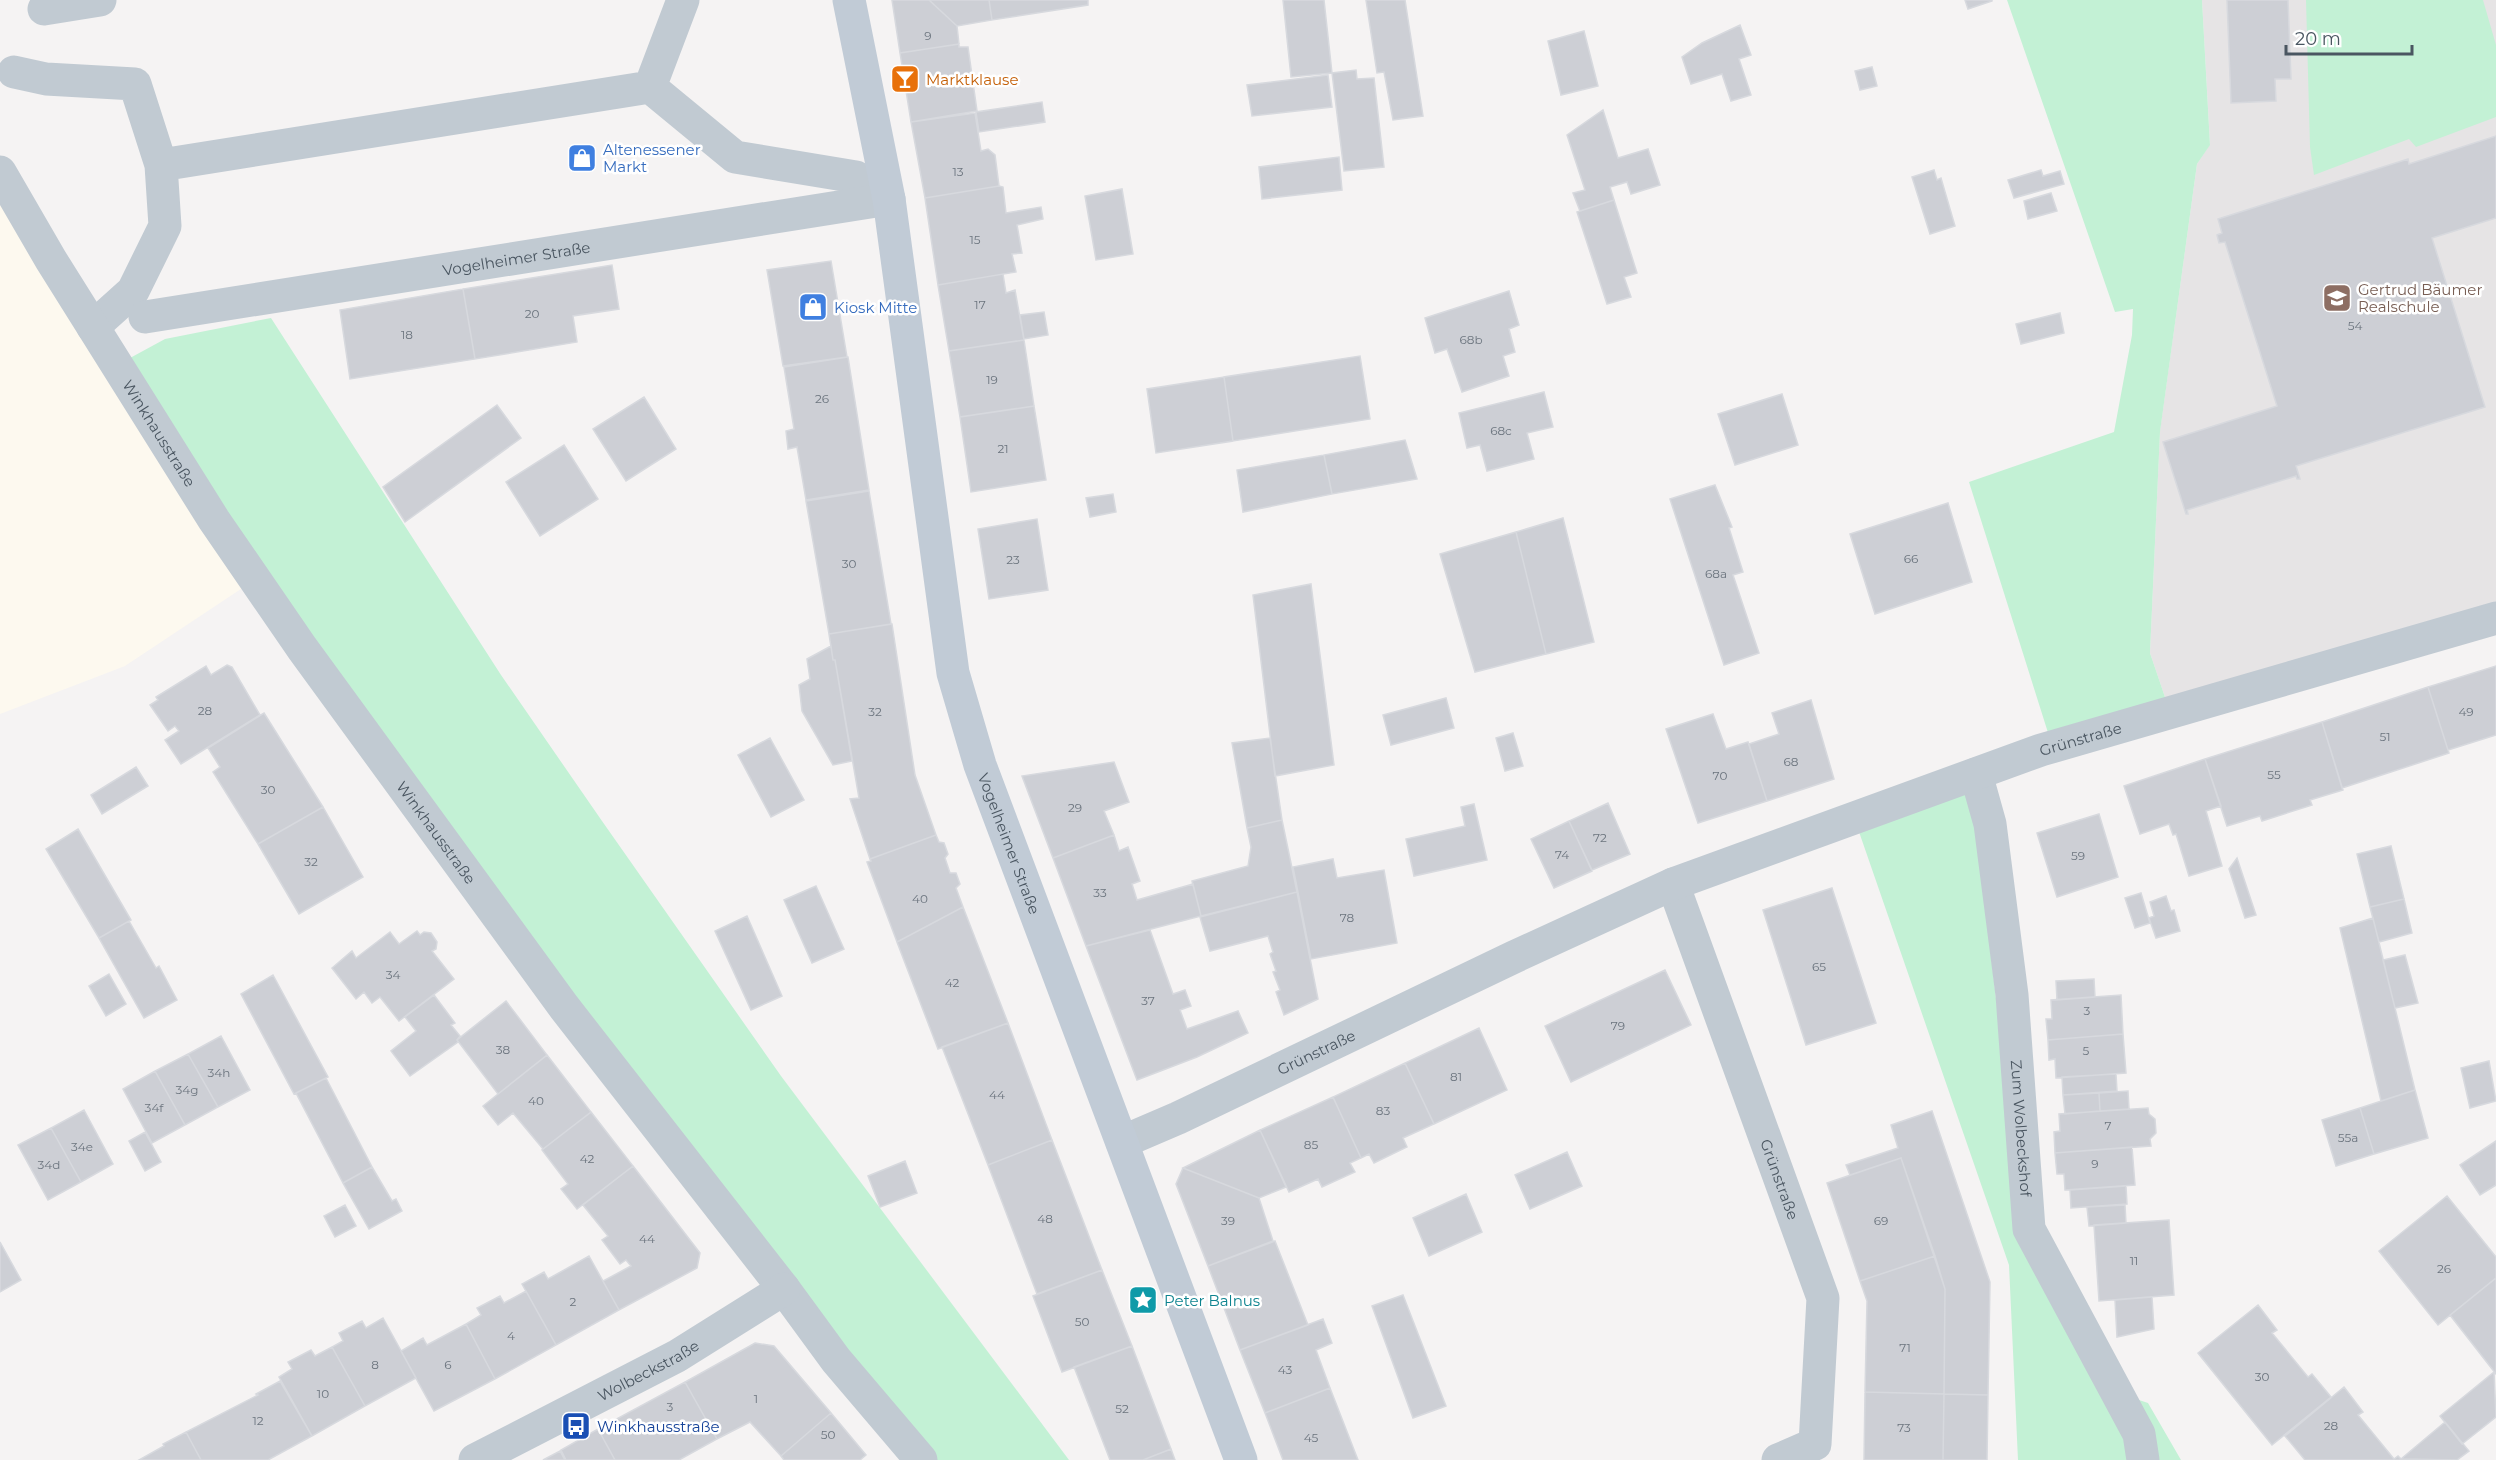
<svg xmlns="http://www.w3.org/2000/svg" width="2496" height="1460" font-family="Montserrat,sans-serif">
	<style>
		.commercial { fill: #fdf9ef }
		.education { fill: #e6e4e5 }
		.green { fill: #c3f1d5 }
		.building { fill: #cdcfd5; stroke: #d7d9de; stroke-width: 1.5 }
		.lines { fill: none; stroke-linecap: round; stroke-linejoin: round }
		.pedestrian { stroke: #c1cad2; stroke-width: 33 }
		.minor { stroke: #c1cad2; stroke-width: 33 }
		.secondary { stroke: #c1cbd6; stroke-width: 33 }
		.labels { text-anchor: middle; dominant-baseline: central; stroke-width: 5; stroke-linejoin: round; paint-order: stroke }
		.number-label { font-size: 12px; fill: #6b747e }
		.food-label { font-size: 15px; fill: #c56008; stroke: #fff; text-anchor: start }
		.shop-label { font-size: 15px; fill: #366cbe; stroke: #fff; text-anchor: start }
		.street-label { font-size: 15px; fill: #4a5661; stroke: #fff }
		.education-label { font-size: 15px; fill: #785e54; stroke: #fff; text-anchor: start }
		.culture-label { font-size: 15px; fill: #0d838f; stroke: #fff; text-anchor: start }
		.transit-label { font-size: 15px; fill: #164399; stroke: #fff; text-anchor: start }
	</style>
	<rect width="100%" height="100%" fill="#f5f3f3"/>
	<path class="commercial" d="M0 181 250 583 125 666 0 714Z"/>
	<path class="education" d="M2202 0H2496V609L2167 703 2150 653 2160 431 2197 164 2210 144Z"/>
	<path class="green" d="M2007 0H2202L2210 145 2197 164 2160 432 2150 653 2167 703 2050 739 1969 482 2114 432 2132 335 2133 309 2115 312Z
		M2306 0H2483L2496 45V117L2416 147 2409 139 2314 175 2310 147Z
		M271 318 501 675 602 821 781 1076 1069 1460H923L569 1004 119 364 165 339Z
		M1971 785 2023 1229 2121 1394 2148 1403 2181 1460H2018L2009 1265 1857 826Z"/>
	<path class="building" d="M892 0H929L957 26 959 44 900 53Z
		M929 0H989L992 20 957 26Z
		M989 0H1088V5L992 20Z
		M1283 0H1324L1332 73 1291 77Z
		M1366 0H1405L1423 116 1393 120 1384 72 1377 73Z
		M1965 0H1992V1L1968 9Z
		M2227 0H2288L2291 79H2275L2276 101 2231 103Z
		M1740 25 1751 55 1739 59 1751 95 1731 101 1722 74 1691 84 1682 57 1702 43Z
		M1584 31 1598 86 1561 95 1548 41Z
		M959 44V47H968L977 111 911 122 900 53Z
		M1872 67 1877 86 1860 90 1855 71Z
		M1356 70 1357 79 1374 78 1384 167 1344 171 1332 73Z
		M1328 75 1332 107 1252 116 1247 85Z
		M1042 102 1045 122 979 132 976 112Z
		M1603 110 1618 158 1648 149 1660 185 1631 194 1627 182 1610 187 1614 200 1580 211 1573 193 1585 190 1567 135Z
		M975 113 981 151 988 149 995 155 999 186 925 198 911 122Z
		M2496 136V218L2432 238 2485 407 2296 466 2300 479H2297L2296 476 2187 510 2188 514H2186L2163 442 2277 406 2225 242 2219 243 2217 235 2222 233 2218 219 2408 159 2409 164Z
		M1339 157 1342 190 1262 199 1259 167Z
		M1934 170 1937 180 1941 178 1955 226 1930 234 1912 177Z
		M2041 170 2043 176 2060 171 2064 184 2014 198 2008 180Z
		M999 186 1003 187 1006 213 1041 207 1043 219 1017 225 1022 253 1012 254 1016 272 938 285 925 198Z
		M1122 189 1133 254 1096 260 1085 196Z
		M2051 193 2057 211 2028 219 2024 201Z
		M1614 200 1637 273 1624 277 1631 297 1607 304 1577 212Z
		M831 261 847 357 783 366 767 270Z
		M612 265 619 309 573 316 577 342 475 359 463 289Z
		M1003 274 1006 293 1015 290 1024 340 949 351 938 285Z
		M463 289 475 359 350 379 340 310Z
		M1509 291 1519 325 1509 329 1515 352 1503 356 1509 376 1462 392 1447 349 1435 353 1425 318Z
		M1044 312 1048 335 1024 339 1020 315Z
		M2060 313 2064 333 2021 344 2016 324Z
		M1024 340 1034 406 960 417 949 351Z
		M1360 356 1370 419 1233 441 1224 377Z
		M848 357 869 490 806 500 797 447 788 449 786 431 794 429 784 367Z
		M1224 377 1233 441 1156 453 1147 389Z
		M1544 392 1553 427 1527 433 1534 459 1487 471 1480 445 1467 448 1459 413Z
		M1782 394 1798 445 1735 465 1718 414Z
		M644 397 676 449 626 481 593 429Z
		M497 405 521 438 405 522 383 487Z
		M1034 406 1046 480 971 492 960 417Z
		M1405 440 1417 479 1332 494 1324 455Z
		M564 445 598 499 540 536 506 482Z
		M1324 455 1332 494 1243 512 1237 470Z
		M1715 485 1732 527 1729 528 1743 572 1733 575 1759 653 1724 665 1670 499Z
		M869 491 891 624 829 634 806 501Z
		M1113 494 1116 512 1090 517 1086 498Z
		M1948 503 1972 582 1875 614 1850 534Z
		M1563 518 1594 642 1546 654 1516 532Z
		M1037 519 1048 590 989 599 978 529Z
		M1516 532 1546 654 1475 672 1440 554Z
		M1311 584 1334 765 1275 776 1253 595Z
		M892 624 915 775 936 835 870 859 850 799 859 798 835 660H833L829 634Z
		M831 646 833 660H835L852 761 833 765 802 711 799 685 810 679 807 659Z
		M227 665 232 667 260 715 181 764 165 740 179 731 175 726 168 731 150 705 158 700 156 697 206 666 211 675Z
		M2496 666V735L2448 750 2428 687Z
		M2428 687 2449 753 2342 788 2322 722Z
		M1446 698 1454 728 1391 745 1383 715Z
		M1811 700 1834 779 1767 801 1749 744 1779 734 1772 713Z
		M264 713 323 807 258 844 213 772 220 767 208 748Z
		M1713 714 1726 749 1748 742 1767 801 1698 823 1666 729Z
		M2322 722 2343 790 2310 800 2312 805 2262 821 2260 816 2227 826 2205 759Z
		M1513 733 1523 766 1505 771 1496 738Z
		M770 738 804 800 771 817 738 755Z
		M1270 738 1282 820 1247 828 1232 743Z
		M2205 759 2221 806 2206 811 2222 866 2189 876 2176 834 2173 835 2169 824 2140 834 2124 786Z
		M1114 762 1129 802 1104 811 1114 835 1053 858 1022 776Z
		M136 767 148 786 102 814 91 795Z
		M1608 803 1630 854 1592 870 1569 821Z
		M1474 804 1487 860 1414 876 1406 839 1465 826 1461 807Z
		M323 807 363 877 299 914 258 844Z
		M2099 814 2118 877 2057 897 2037 833Z
		M1282 820 1297 892 1201 916 1192 881 1248 866 1251 847 1247 828Z
		M1569 821 1592 871 1554 888 1531 839Z
		M78 829 131 920 99 938 46 849Z
		M936 835 939 842 944 843 948 854 945 858 950 873H956L960 884 956 888 963 907 897 942 867 862 871 861 870 859Z
		M1114 835 1119 851 1128 847 1140 881 1132 884 1137 900 1193 884 1201 916 1086 946 1053 858Z
		M2391 846 2404 899 2370 907 2357 854Z
		M2237 858 2256 915 2245 918 2229 869Z
		M1333 859 1337 878 1384 870 1397 943 1311 959 1293 867Z
		M816 886 844 949 812 963 784 900Z
		M1832 888 1876 1023 1806 1045 1763 910Z
		M1297 892 1318 999 1284 1015 1276 992 1280 990 1273 972 1276 971 1270 954 1273 952 1268 936 1210 951 1200 917Z
		M2141 893 2150 923 2135 928 2125 898Z
		M2166 896 2171 911 2174 910 2180 931 2156 938 2149 918 2154 916 2150 902Z
		M2404 899 2412 933 2379 942 2370 907Z
		M963 907 1008 1023 938 1049 897 942Z
		M747 916 782 996 751 1010 715 931Z
		M2373 918 2415 1090 2381 1101 2340 928Z
		M129 921 156 968 159 966 177 1000 144 1018 99 938Z
		M1150 930 1173 994 1185 990 1191 1006 1180 1010 1187 1029 1238 1011 1248 1033 1197 1057 1137 1080 1086 946Z
		M417 931 420 935 424 932 431 933 437 942 436 949 432 951 454 979 399 1021 380 997 372 1003 364 992 356 999 332 968 352 951 356 958 390 932 399 944Z
		M2405 955 2418 1003 2395 1008 2383 960Z
		M1665 970 1691 1025 1571 1082 1545 1026Z
		M109 974 126 1004 106 1016 89 986Z
		M273 975 328 1077 294 1094 241 994Z
		M2094 979 2095 997 2057 1000 2056 981Z
		M434 995 455 1023 451 1025 460 1036 457 1040 458 1042 410 1076 391 1051 416 1031 405 1017Z
		M2121 995 2123 1034 2048 1040 2046 1019H2052L2051 1000Z
		M506 1001 547 1055 498 1094 457 1040Z
		M1008 1023 1052 1140 988 1165 942 1047Z
		M1479 1028 1507 1090 1434 1124 1405 1063Z
		M2123 1034 2126 1073 2056 1078 2055 1059 2049 1060 2048 1040Z
		M221 1036 250 1090 218 1107 188 1054Z
		M188 1054 218 1107 185 1125 155 1071Z
		M547 1055 591 1112 543 1149 513 1113 498 1125 483 1106Z
		M2489 1061 2496 1101 2470 1108 2461 1068Z
		M1405 1063 1434 1124 1403 1138 1407 1147 1374 1163 1369 1154 1361 1158 1333 1097Z
		M155 1071 185 1125 152 1143 123 1089Z
		M2116 1074 2117 1091 2063 1095 2062 1077Z
		M326 1078 372 1167 343 1183 296 1093Z
		M2415 1090 2428 1138 2374 1154 2360 1108Z
		M2128 1091 2129 1109 2100 1111 2099 1093Z
		M2099 1093 2100 1111 2065 1114 2063 1095Z
		M1333 1097 1361 1158 1350 1163 1355 1172 1322 1187 1318 1179 1289 1192 1260 1130Z
		M2148 1108 2149 1114 2155 1119 2156 1133 2150 1139 2151 1146 2055 1153 2054 1132 2060 1131 2059 1114Z
		M2360 1108 2374 1154 2336 1166 2322 1120Z
		M84 1110 113 1164 81 1182 51 1128Z
		M1932 1111 1990 1282 1988 1395 1944 1394 1945 1289 1901 1158 1850 1175 1846 1165 1898 1148 1891 1125Z
		M591 1112 633 1166 577 1209 561 1189 568 1184 542 1150Z
		M51 1128 81 1182 48 1200 18 1145Z
		M1260 1130 1286 1187 1259 1198 1183 1168Z
		M145 1132 161 1162 145 1171 129 1141Z
		M1052 1140 1102 1270 1037 1294 988 1165Z
		M2496 1141V1185L2480 1195 2460 1165Z
		M2132 1147 2135 1185 2065 1190 2064 1174H2057L2055 1153Z
		M1567 1152 1582 1186 1530 1209 1515 1175Z
		M1901 1158 1935 1256 1860 1281 1827 1183Z
		M905 1161 917 1193 880 1207 868 1176Z
		M633 1166 700 1253 697 1268 619 1310 603 1281 631 1266 626 1260 620 1264 602 1240 608 1236 583 1205Z
		M372 1167 392 1201 396 1199 402 1211 369 1229 343 1183Z
		M1183 1168 1259 1198 1273 1241 1208 1266 1176 1184Z
		M2126 1186 2127 1204 2071 1208 2070 1190Z
		M1466 1194 1482 1232 1429 1256 1413 1218Z
		M2447 1196 2496 1257V1278L2438 1325 2379 1251Z
		M345 1205 356 1226 335 1237 324 1216Z
		M2125 1205 2126 1223 2089 1226 2087 1207Z
		M2169 1220 2174 1295 2099 1301 2094 1225Z
		M1275 1241 1308 1325 1240 1350 1208 1266Z
		M0 1242 21 1280 0 1292Z
		M589 1256 619 1310 556 1345 522 1284 544 1272 548 1279Z
		M1935 1256 1945 1289 1944 1394 1865 1392 1867 1301 1860 1281Z
		M1102 1270 1132 1346 1062 1372 1033 1296Z
		M2496 1278V1374L2450 1315Z
		M526 1291 556 1345 495 1379 466 1324 481 1315 477 1308 500 1296 504 1303Z
		M1403 1295 1446 1406 1413 1418 1372 1306Z
		M2152 1297 2154 1329 2117 1337 2115 1300Z
		M2258 1305 2277 1330 2272 1333 2308 1377 2312 1374 2331 1397 2272 1445 2198 1353Z
		M383 1318 416 1378 365 1406 332 1347 343 1341 339 1333 362 1321 366 1328Z
		M1323 1319 1332 1343 1316 1350 1330 1388 1265 1413 1240 1350Z
		M466 1324 495 1379 434 1411 401 1351 423 1338 427 1345Z
		M755 1343 774 1346 831 1413 781 1456 750 1422 717 1439 685 1382Z
		M1132 1346 1171 1449 1143 1460H1110L1074 1367Z
		M332 1347 365 1406 312 1436 279 1377 292 1369 288 1362 311 1350 315 1356Z
		M2494 1372 2496 1417 2462 1444 2440 1416Z
		M280 1381 312 1436 268 1460H201L186 1432 258 1395 256 1394Z
		M685 1382 717 1439 679 1460H615L598 1429Z
		M2344 1387 2363 1412 2358 1415 2394 1459 2398 1456 2402 1460H2305L2285 1436Z
		M1330 1388 1358 1460H1283L1265 1413Z
		M1865 1392 1944 1394 1943 1460H1864Z
		M1944 1394 1988 1395 1987 1460H1943Z
		M831 1413 866 1455 860 1460H784L781 1456Z
		M2445 1422 2469 1451 2457 1460 2401 1459Z
		M598 1429 615 1460H566L561 1450Z
		M186 1432 201 1460H139L164 1446 163 1444Z
		M1171 1449 1175 1460H1143Z
		M560 1451 565 1460H543Z"/>
	<g class="lines">
		<path class="pedestrian" d="M14 72 46 79 135 84 161 165 650 87 735 157 856 177
			M650 87 683 0
			M93 327 133 291 165 226 161 165"/>
		<g class="minor">
			<path d="M44 9 100 0"/>
			<path id="s1" d="M0 172 51 260 214 520 302 648 564 1007 784 1289 836 1360 921 1460"/>
			<path id="s2" d="M145 317 889 199"/>
			<path id="s3" d="M1976 774 1990 824 2012 995 2029 1229 2139 1434 2143 1460"/>
			<path id="s4" d="M1673 884 1823 1298 1815 1444 1778 1460"/>
			<path id="s5" d="M1122 1142 1178 1118 1514 957 1673 884 2041 750 2496 618"/>
			<path id="s6" d="M475 1460 677 1356 784 1289"/>
		</g>
		<path class="secondary" id="s7" d="M849 0 889 199 953 673 980 765 1241 1460"/>
	</g>
	<defs>
		<g id="bar-square" transform="scale(1.5)"><rect x="-9" y="-9" width="18" height="18" rx="4" fill="#e8710a" stroke="#fff"/><path d="M-6-5H6L.8 .8V4.5H3.5V6h-7V4.5H-.8V.8Z" fill="#fff"/></g>
		<g id="shop-square" transform="scale(1.5)"><rect x="-9" y="-9" width="18" height="18" rx="4" fill="#3f7fe0" stroke="#fff"/><path d="M-5-2.5h2.3a2.7 3.5 0 0 1 5.4 0H5L5.5 6h-11ZM-1.5-2.5h3a1.5 2.3 0 0 0-3 0Z" fill="#fff"/></g>
		<g id="school-square" transform="scale(1.5)"><rect x="-9" y="-9" width="18" height="18" rx="4" fill="#8d6e63" stroke="#fff"/><path d="M0-5L7-2L0 1L-7-2ZM-4 1L0 2.5L4 1V4Q0 6-4 4Z" fill="#fff"/></g>
		<g id="sight-square" transform="scale(1.5)"><rect x="-9" y="-9" width="18" height="18" rx="4" fill="#0f9aa8" stroke="#fff"/><path d="M0-6L1.8-2.2L6-1.7L2.9 1.2L3.7 5.4L0 3.3L-3.7 5.4L-2.9 1.2L-6-1.7L-1.8-2.2Z" fill="#fff"/></g>
		<g id="bus-square" transform="scale(1.5)"><rect x="-9" y="-9" width="18" height="18" rx="4" fill="#1a4fb4" stroke="#fff"/><path d="M-5-6H5V4H4V6H2V4H-2V6H-4V4H-5ZM-3.5-4V0h7V-4ZM-3.5 1.2v1.5H-2V1.2ZM2 1.2v1.5H3.5V1.2Z" fill="#fff"/></g>
	</defs>
	<g fill-rule="evenodd">
		<use href="#bar-square" x="905" y="79"/>
		<use href="#shop-square" x="582" y="158"/>
		<use href="#school-square" x="2337" y="298"/>
		<use href="#shop-square" x="813" y="307"/>
		<use href="#sight-square" x="1143" y="1300"/>
		<use href="#bus-square" x="576" y="1426"/>
	</g>
	<g class="labels">
		<g class="number-label">
			<text x="928" y="35">9</text>
			<text x="958" y="171">13</text>
			<text x="975" y="239">15</text>
			<text x="980" y="304">17</text>
			<text x="532" y="313">20</text>
			<text x="2355" y="325">54</text>
			<text x="407" y="334">18</text>
			<text x="1471" y="339">68b</text>
			<text x="992" y="379">19</text>
			<text x="822" y="398">26</text>
			<text x="1501" y="430">68c</text>
			<text x="1003" y="448">21</text>
			<text x="1911" y="558">66</text>
			<text x="1013" y="559">23</text>
			<text x="849" y="563">30</text>
			<text x="1716" y="573">68a</text>
			<text x="205" y="710">28</text>
			<text x="875" y="711">32</text>
			<text x="2466" y="711">49</text>
			<text x="2385" y="736">51</text>
			<text x="1791" y="761">68</text>
			<text x="2274" y="774">55</text>
			<text x="1720" y="775">70</text>
			<text x="268" y="789">30</text>
			<text x="1075" y="807">29</text>
			<text x="1600" y="837">72</text>
			<text x="1562" y="854">74</text>
			<text x="2078" y="855">59</text>
			<text x="311" y="861">32</text>
			<text x="1100" y="892">33</text>
			<text x="920" y="898">40</text>
			<text x="1347" y="917">78</text>
			<text x="1819" y="966">65</text>
			<text x="393" y="974">34</text>
			<text x="952" y="982">42</text>
			<text x="1148" y="1000">37</text>
			<text x="2087" y="1010">3</text>
			<text x="1618" y="1025">79</text>
			<text x="503" y="1049">38</text>
			<text x="2086" y="1050">5</text>
			<text x="219" y="1072">34h</text>
			<text x="1456" y="1076">81</text>
			<text x="187" y="1089">34g</text>
			<text x="997" y="1094">44</text>
			<text x="536" y="1100">40</text>
			<text x="154" y="1107">34f</text>
			<text x="1383" y="1110">83</text>
			<text x="2108" y="1125">7</text>
			<text x="2348" y="1137">55a</text>
			<text x="1311" y="1144">85</text>
			<text x="82" y="1146">34e</text>
			<text x="587" y="1158">42</text>
			<text x="2095" y="1163">9</text>
			<text x="49" y="1164">34d</text>
			<text x="1045" y="1218">48</text>
			<text x="1228" y="1220">39</text>
			<text x="1881" y="1220">69</text>
			<text x="647" y="1238">44</text>
			<text x="2134" y="1260">11</text>
			<text x="2444" y="1268">26</text>
			<text x="573" y="1301">2</text>
			<text x="1082" y="1321">50</text>
			<text x="511" y="1335">4</text>
			<text x="1905" y="1347">71</text>
			<text x="375" y="1364">8</text>
			<text x="448" y="1364">6</text>
			<text x="1285" y="1369">43</text>
			<text x="2262" y="1376">30</text>
			<text x="323" y="1393">10</text>
			<text x="756" y="1398">1</text>
			<text x="670" y="1406">3</text>
			<text x="1122" y="1408">52</text>
			<text x="258" y="1420">12</text>
			<text x="2331" y="1425">28</text>
			<text x="1904" y="1427">73</text>
			<text x="828" y="1434">50</text>
			<text x="1311" y="1437">45</text>
		</g>
		<g class="food-label">
			<text x="926" y="79">Marktklause</text>
		</g>
		<g class="shop-label">
			<text x="603" y="149">Altenessener<tspan x="603" dy="17">Markt</tspan></text>
			<text x="834" y="307">Kiosk Mitte</text>
		</g>
		<g class="street-label">
			<text stroke="none"><textPath href="#s2" startOffset="376">Vogelheimer Straße</textPath></text>
			<text stroke="none"><textPath href="#s1" startOffset="306">Winkhausstraße</textPath></text>
			<text stroke="none"><textPath href="#s5" startOffset="1041">Grünstraße</textPath></text>
			<text stroke="none"><textPath href="#s1" startOffset="792">Winkhausstraße</textPath></text>
			<text stroke="none"><textPath href="#s7" startOffset="861">Vogelheimer Straße</textPath></text>
			<text stroke="none"><textPath href="#s5" startOffset="214">Grünstraße</textPath></text>
			<text stroke="none"><textPath href="#s3" startOffset="358">Zum Wolbeckshof</textPath></text>
			<text stroke="none"><textPath href="#s4" startOffset="314">Grünstraße</textPath></text>
			<text stroke="none"><textPath href="#s6" startOffset="195">Wolbeckstraße</textPath></text>
		</g>
		<g class="education-label">
			<text x="2358" y="289">Gertrud Bäumer<tspan x="2358" dy="17">Realschule</tspan></text>
		</g>
		<g class="culture-label">
			<text x="1164" y="1300">Peter Balnus</text>
		</g>
		<g class="transit-label">
			<text x="597" y="1426">Winkhausstraße</text>
		</g>
	</g>
	<path d="M2286 45v9h126v-9" fill="none" stroke="#4a5661" stroke-width="3"/>
	<text x="2295" y="45" font-size="18" fill="#4a5661" stroke="#ffffff" stroke-width="4.5" paint-order="stroke">20 m</text>
</svg>
